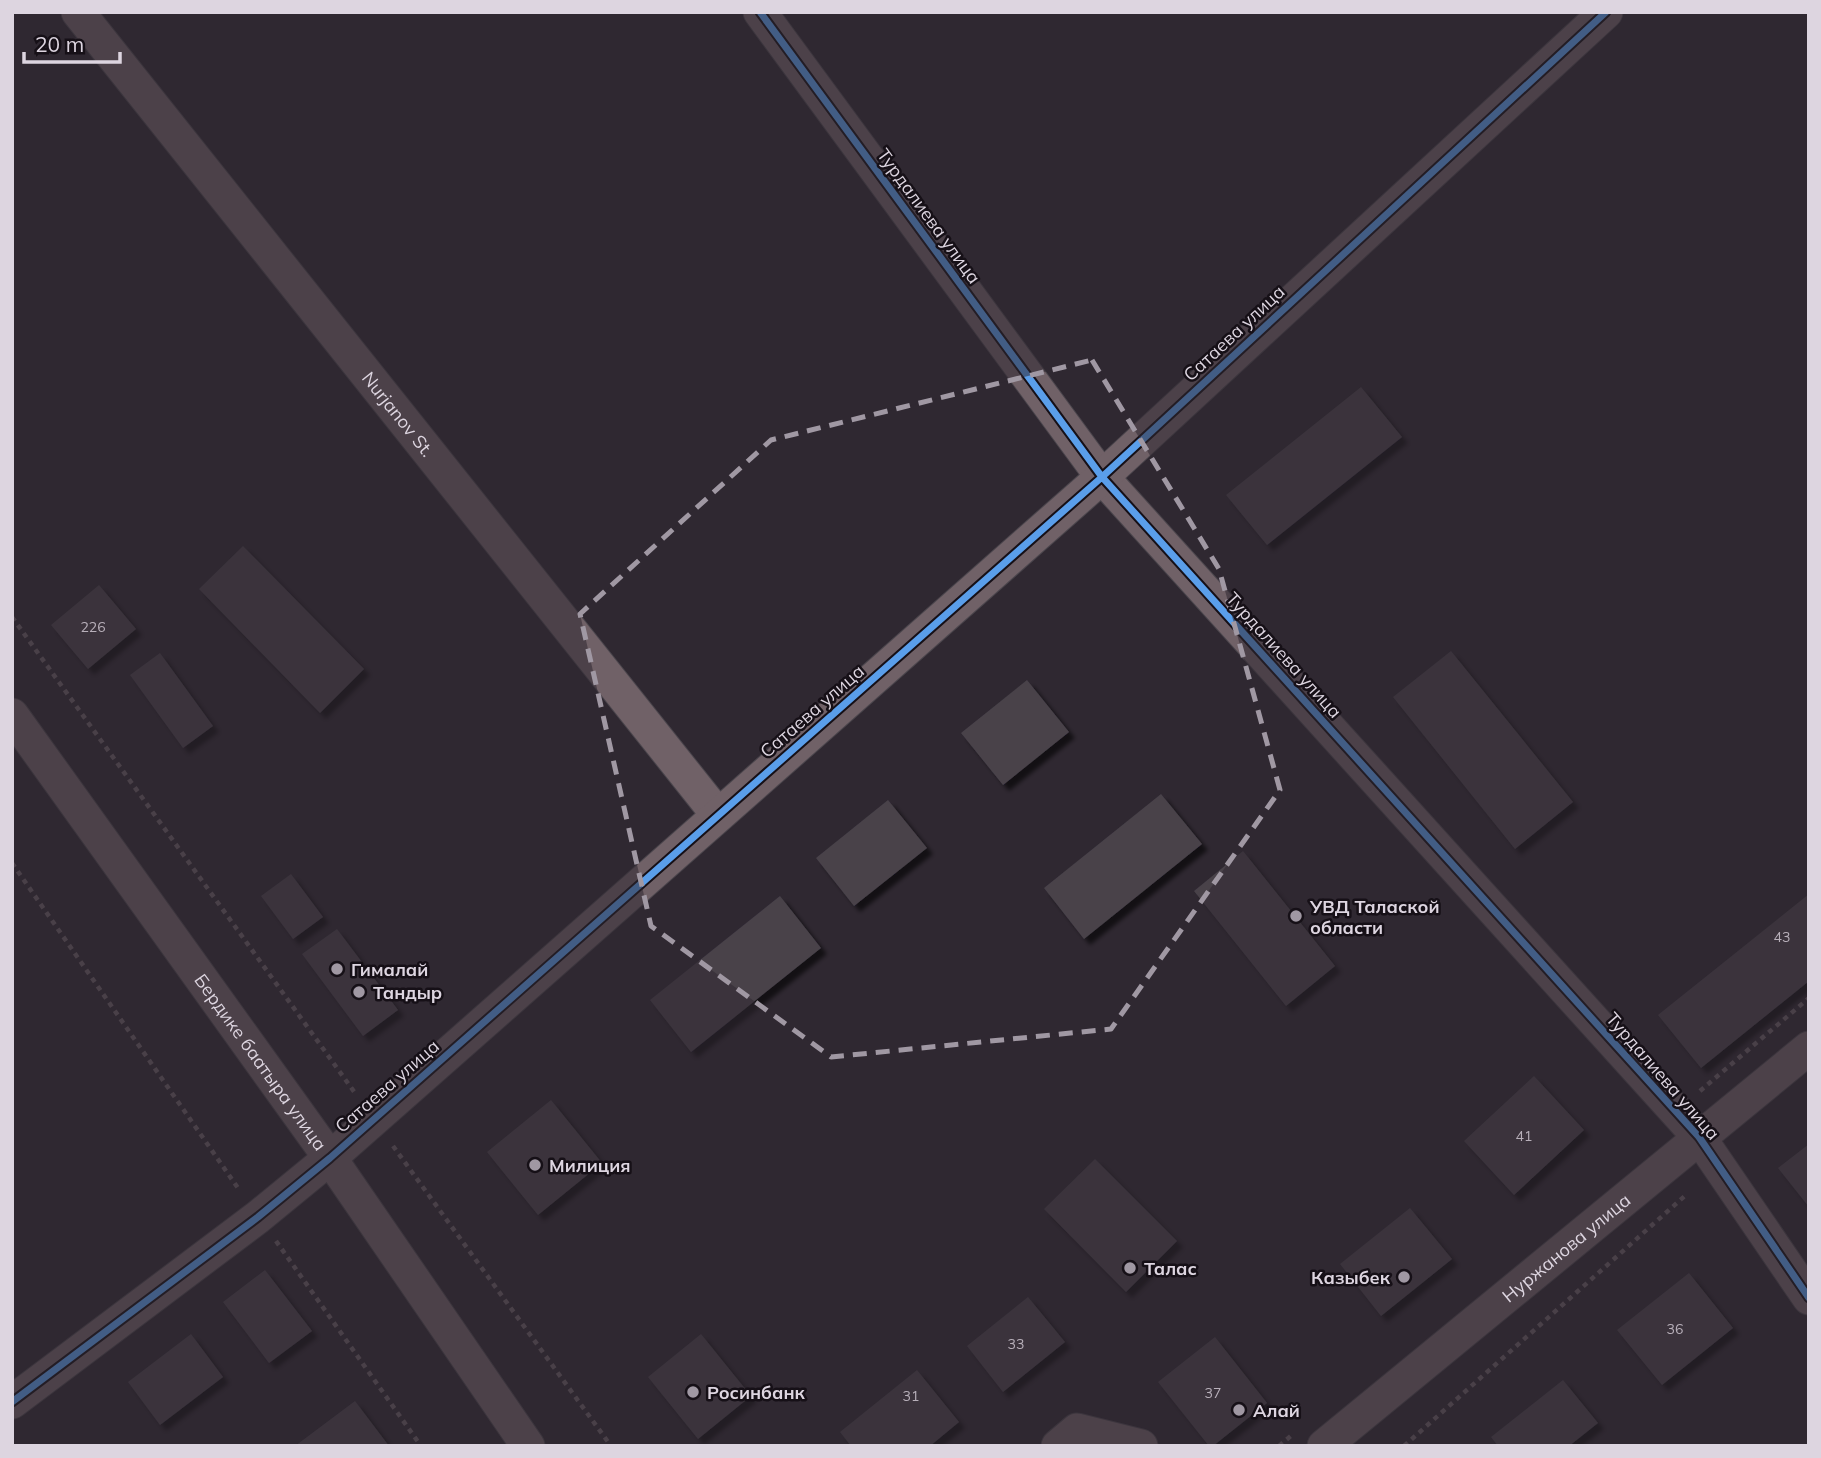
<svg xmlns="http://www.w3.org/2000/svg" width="1821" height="1458" font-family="Mulish,sans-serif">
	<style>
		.building { fill: #48424a; filter: url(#shadow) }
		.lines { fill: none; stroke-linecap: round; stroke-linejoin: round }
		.minor-casing { stroke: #4a454c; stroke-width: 35 }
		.path { stroke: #695e64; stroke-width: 4.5; stroke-dasharray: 5 5; stroke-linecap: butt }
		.minor { stroke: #706167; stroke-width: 33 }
		.cycleway-casing { stroke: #161017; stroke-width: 11 }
		.cycleway { stroke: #5a9eea; stroke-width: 7 }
		.marked { fill: none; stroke: #a098a3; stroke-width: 5; stroke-dasharray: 14 9; stroke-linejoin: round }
		.poi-dot { fill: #a098a3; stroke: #161017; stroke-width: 2.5 }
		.labels { text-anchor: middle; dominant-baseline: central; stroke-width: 5; stroke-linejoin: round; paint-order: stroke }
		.number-label { font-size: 14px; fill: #b8b0ba }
		.street-label { font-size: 18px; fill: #ddd5e0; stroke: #161017 }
		.poi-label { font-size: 18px; font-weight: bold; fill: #ddd5e0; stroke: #161017; text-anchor: start }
	</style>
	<defs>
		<filter id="shadow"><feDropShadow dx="6" dy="6" stdDeviation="2" flood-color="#0009"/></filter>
	</defs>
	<rect width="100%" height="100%" fill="#2f2831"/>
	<path class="building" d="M1361 387 1402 437 1267 545 1226 495Z
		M243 546 364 669 320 713 199 589Z
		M99 585 136 629 88 669 51 625Z
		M1451 651 1573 802 1515 849 1393 697Z
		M160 653 213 726 183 748 130 675Z
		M1027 680 1069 732 1003 785 961 733Z
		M1161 794 1202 844 1084 939 1044 888Z
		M888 800 927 848 854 906 816 858Z
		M1243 851 1335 966 1286 1006 1194 891Z
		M291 874 323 917 293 939 261 896Z
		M1809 894V981L1701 1068 1658 1015Z
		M780 896 821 948 691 1052 650 1000Z
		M337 929 398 1010 363 1036 302 954Z
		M1534 1076 1584 1130 1514 1195 1464 1141Z
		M551 1100 602 1163 538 1215 487 1152Z
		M1809 1144V1207L1778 1168Z
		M1095 1159 1177 1241 1126 1292 1044 1209Z
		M1410 1208 1452 1259 1381 1316 1340 1264Z
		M265 1270 312 1331 269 1363 223 1302Z
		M1689 1273 1733 1328 1662 1385 1617 1330Z
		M1028 1297 1065 1342 1003 1392 967 1346Z
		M191 1334 223 1377 160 1425 128 1382Z
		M701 1334 751 1396 698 1439 648 1377Z
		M1215 1337 1267 1403 1213 1446H1209L1158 1382Z
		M917 1370 959 1422 930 1446H851L840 1432Z
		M1563 1380 1598 1423 1569 1446H1498L1491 1437Z
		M355 1401 389 1446H295Z"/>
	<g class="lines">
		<g class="minor-casing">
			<g id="minor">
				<path id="s1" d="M78 12 718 815"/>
				<path d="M760 12 1102 477 1699 1137 1809 1298"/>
				<path id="s2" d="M12 715 330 1158 528 1446"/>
				<path d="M12 1402 258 1217 330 1158 1102 477 1606 12"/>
				<path d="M1058 1446 1077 1430 1141 1446"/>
				<path id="s3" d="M1324 1446 1809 1048"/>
			</g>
		</g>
		<path class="path" d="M12 617 355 1093
			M12 863 240 1191
			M1700 1091 1809 998
			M393 1146 611 1446
			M276 1241 421 1446
			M1279 1446 1292 1435
			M1404 1446 1687 1194"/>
		<use href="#minor" class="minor"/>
		<g class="cycleway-casing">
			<path id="cycleway" d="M760 12 1102 477 1699 1137 1809 1298
				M12 1402 258 1217 330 1158 1102 477 1606 12"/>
		</g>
		<use href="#cycleway" class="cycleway"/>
	</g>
	<path d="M0 0H1821V1458H0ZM1092 360 1219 569 1280 790 1111 1029 831 1057 651 926 580 614 771 440Z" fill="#2f2831" fill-opacity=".55" fill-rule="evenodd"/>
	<path class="marked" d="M1092 360 1219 569 1280 790 1111 1029 831 1057 651 926 580 614 771 440Z"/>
	<g class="poi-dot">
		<circle cx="1296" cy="916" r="7"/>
		<circle cx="337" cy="969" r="7"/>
		<circle cx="359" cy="992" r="7"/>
		<circle cx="535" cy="1165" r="7"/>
		<circle cx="1130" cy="1268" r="7"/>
		<circle cx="1404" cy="1277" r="7"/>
		<circle cx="693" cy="1392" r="7"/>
		<circle cx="1239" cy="1410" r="7"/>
	</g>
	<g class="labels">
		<g class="number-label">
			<text x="93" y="627">226</text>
			<text x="1782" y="937">43</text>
			<text x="1524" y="1136">41</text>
			<text x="1675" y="1329">36</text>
			<text x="1016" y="1344">33</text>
			<text x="1213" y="1393">37</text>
			<text x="911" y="1396">31</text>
		</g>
		<g class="street-label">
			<text transform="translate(929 216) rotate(54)">Турдалиева улица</text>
			<text transform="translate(1234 333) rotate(-43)">Сатаева улица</text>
			<text stroke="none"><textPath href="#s1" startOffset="514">Nurjanov St.</textPath></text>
			<text transform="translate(1284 655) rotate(48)">Турдалиева улица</text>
			<text transform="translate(812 711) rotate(-41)">Сатаева улица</text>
			<text stroke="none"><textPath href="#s2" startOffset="427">Бердике баатыра улица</textPath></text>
			<text transform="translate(1663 1076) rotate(49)">Турдалиева улица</text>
			<text transform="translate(387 1086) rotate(-41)">Сатаева улица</text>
			<text stroke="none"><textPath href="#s3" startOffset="313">Нуржанова улица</textPath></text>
		</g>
		<g class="poi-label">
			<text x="1310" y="906">УВД Талаской<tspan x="1310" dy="21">области</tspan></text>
			<text x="351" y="969">Гималай</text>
			<text x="373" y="992">Тандыр</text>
			<text x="549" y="1165">Милиция</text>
			<text x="1144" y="1268">Талас</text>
			<text x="1390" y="1277" text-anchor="end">Казыбек</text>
			<text x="707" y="1392">Росинбанк</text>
			<text x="1253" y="1410">Алай</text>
		</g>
	</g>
	<rect width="1821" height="1458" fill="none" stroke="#ddd5e0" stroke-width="28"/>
	<path d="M24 52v10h96v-10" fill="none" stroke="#ddd5e0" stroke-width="3.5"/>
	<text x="35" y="52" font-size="21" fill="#ddd5e0" stroke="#161017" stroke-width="5" paint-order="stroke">20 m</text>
</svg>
